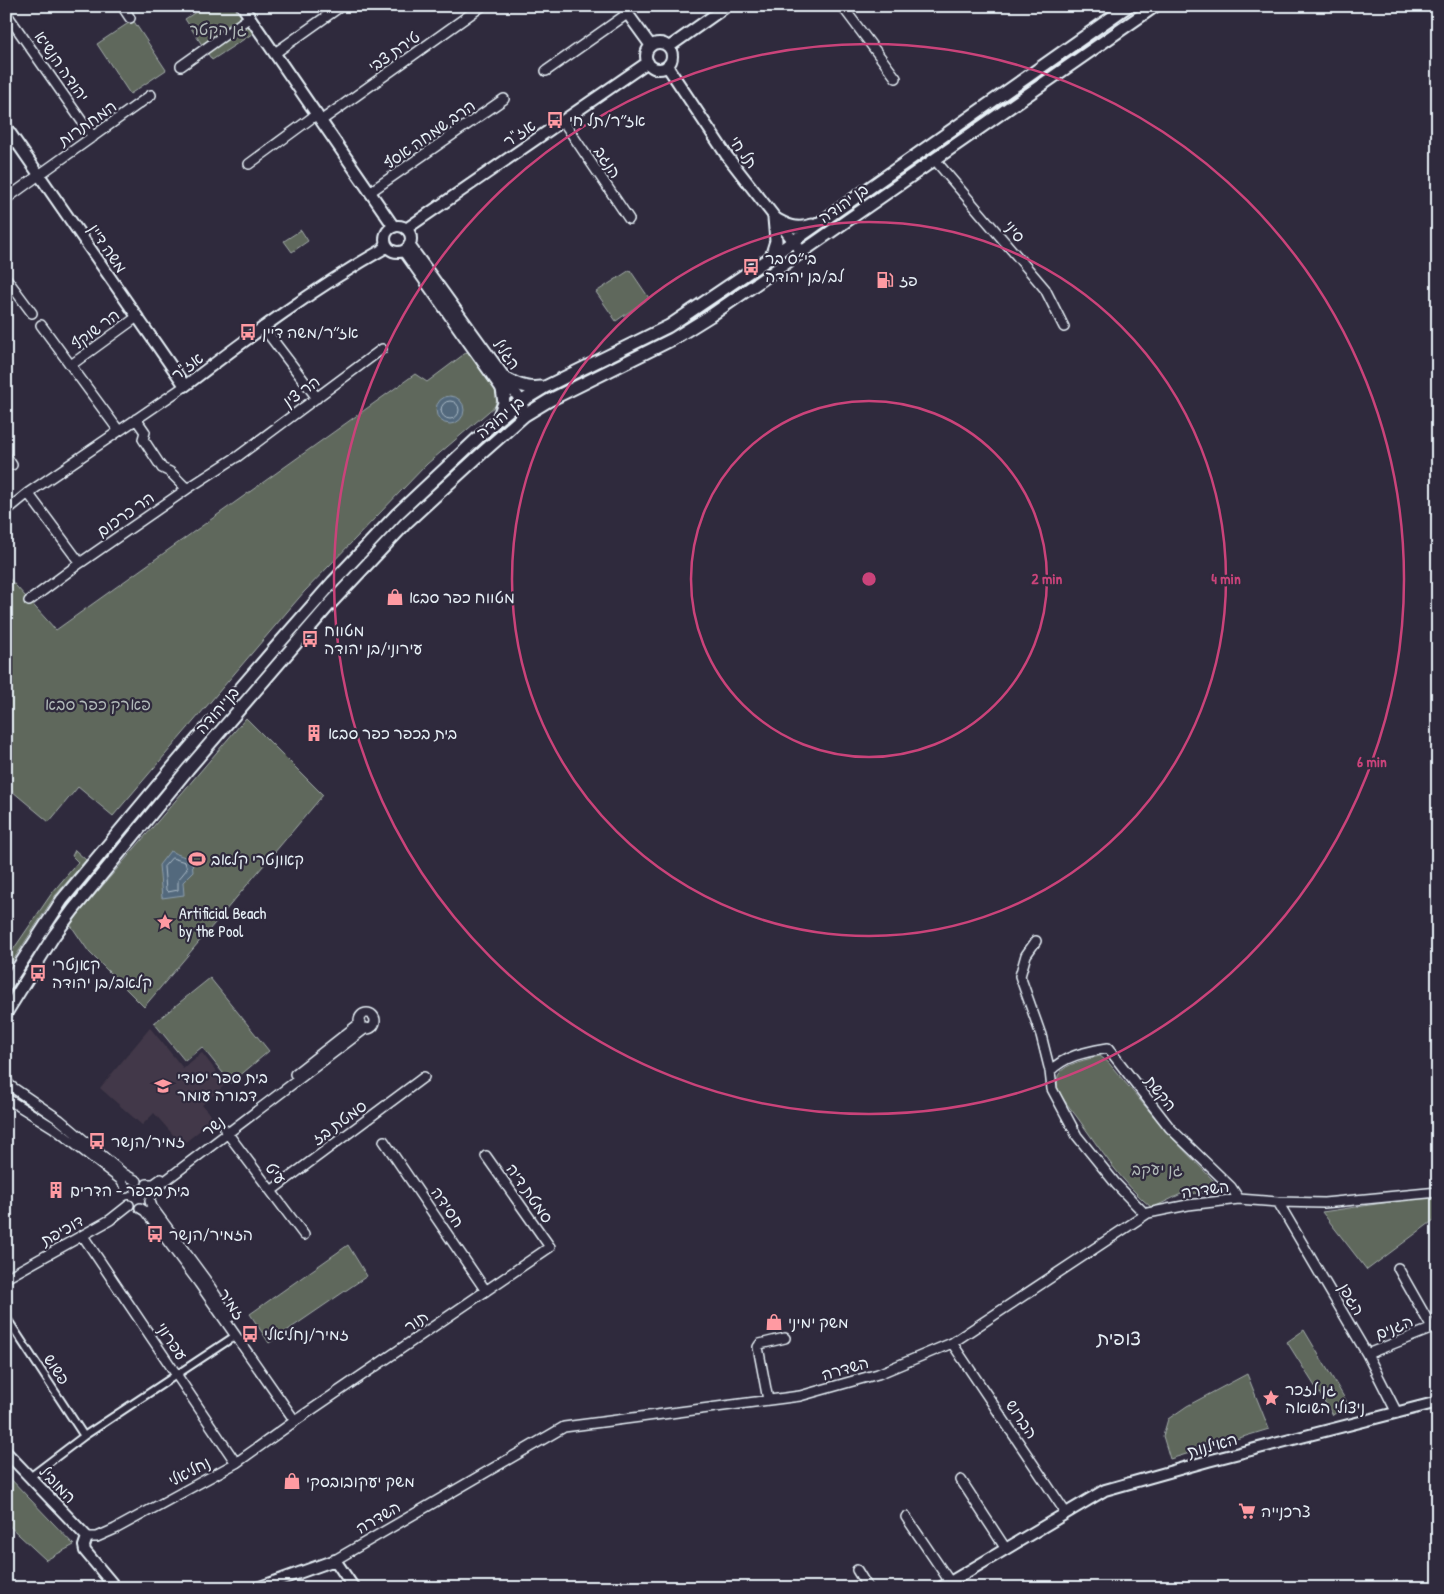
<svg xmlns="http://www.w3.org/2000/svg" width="1444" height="1594" font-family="'Patrick Hand','Playpen Sans Hebrew',sans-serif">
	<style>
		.built { fill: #433948 }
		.green { fill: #5e675b; stroke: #a3acaa }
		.water { fill: #52697d; stroke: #8e9fae }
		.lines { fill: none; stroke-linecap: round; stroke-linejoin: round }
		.shore { stroke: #acbbc7; stroke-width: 1 }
		.pedestrian-casing { stroke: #e8f1f8; stroke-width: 10 }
		.minor-casing { stroke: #e8f1f8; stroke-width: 12 }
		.tertiary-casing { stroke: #e8f1f8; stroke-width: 14 }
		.secondary-casing { stroke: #e8f1f8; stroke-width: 15 }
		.pedestrian { stroke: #2f2a3d; stroke-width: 6 }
		.minor { stroke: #2f2a3d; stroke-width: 9 }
		.tertiary { stroke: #2f2a3d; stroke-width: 10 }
		.secondary { stroke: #2f2a3d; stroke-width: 11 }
		.ring { fill: none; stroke: #ca437a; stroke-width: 2.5 }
		.labels { text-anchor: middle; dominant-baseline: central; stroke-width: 4.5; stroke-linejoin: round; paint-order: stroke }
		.park-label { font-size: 16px; fill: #b1bab9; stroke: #2f2a3d }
		.street-label { font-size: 16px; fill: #e8f1f8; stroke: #2f2a3d }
		.poi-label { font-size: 16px; fill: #e8f1f8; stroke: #2f2a3d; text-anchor: start }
		.quarter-label { font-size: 19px; fill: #e8f1f8; stroke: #2f2a3d }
		.centre { fill: #ca437a; stroke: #2f2a3d; stroke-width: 2.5 }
		.ring-label { font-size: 15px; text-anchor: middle; font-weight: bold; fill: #ca437a; stroke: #2f2a3d; stroke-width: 4.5; stroke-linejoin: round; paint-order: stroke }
	</style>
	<rect width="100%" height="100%" fill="#2f2a3d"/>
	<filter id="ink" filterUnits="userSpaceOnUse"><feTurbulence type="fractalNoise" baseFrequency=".02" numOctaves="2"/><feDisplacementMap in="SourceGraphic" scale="10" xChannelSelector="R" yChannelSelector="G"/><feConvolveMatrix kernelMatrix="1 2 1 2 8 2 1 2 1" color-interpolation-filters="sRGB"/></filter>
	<g filter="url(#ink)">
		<path class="built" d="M150 1028 183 1068 202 1053 226 1084 202 1105 214 1119 182 1145 154 1113 142 1125 100 1088Z"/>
		<path class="green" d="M205 6H238L255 32 212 60 185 19Z
			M133 20 166 70 130 94 97 44Z
			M301 230 308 241 292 252 284 241Z
			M630 270 649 298 616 321 596 292Z
			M471 349 499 390 495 406 427 464 304 592 113 816 78 787 49 822 6 786V575L56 630 415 374 427 382Z
			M246 718 323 795 144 1007 89 952 70 924Z
			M75 850 86 860 55 896 6 971V960L52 893 78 862 72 856Z
			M210 978 269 1051 231 1083 202 1047 185 1061 154 1023Z
			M1100 1056 1108 1062 1171 1137 1219 1186 1218 1192 1181 1194 1152 1208C1122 1183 1100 1149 1077 1117 1071 1109 1062 1099 1058 1089 1057 1085 1057 1077 1059 1074 1065 1063 1089 1059 1100 1056Z
			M1438 1195V1217L1367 1270 1322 1212Z
			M348 1245 367 1276 269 1343 250 1314Z
			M1304 1330 1348 1404 1333 1415 1287 1342Z
			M1247 1374 1269 1429 1170 1459 1163 1436 1168 1419 1187 1406Z
			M6 1474 74 1545 46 1560 6 1523Z"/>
		<path class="water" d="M436 410a14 14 0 1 1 28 0a14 14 0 1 1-28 0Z
			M170 851C177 855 186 856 192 861L193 872 183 882 184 895 162 898 159 865Z"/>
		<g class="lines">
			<path class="shore" d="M441 410a9 9 0 1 1 18 0a9 9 0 1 1-18 0Z
				M172 858 185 862 187 869 178 880V890L168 892 166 890 164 867Z"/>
			<g class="pedestrian-casing">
				<path id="pedestrian" d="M6 1317 84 1436
					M30 1477 84 1436 235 1336"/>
			</g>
			<g class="minor-casing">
				<path id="minor" d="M122 6 130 18
					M842 6 896 78
					M6 13 93 137
					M275 53 341 6
					M181 66 250 17
					M546 71 627 14
					M322 120 482 6
					M563 121 629 219
					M935 160 1045 289 1064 327
					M249 164 317 114
					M370 192 504 99
					M6 199 39 175 151 95
					M6 278 32 313
					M41 325 119 431
					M263 327 317 398
					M71 365 137 317
					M136 419 145 432 143 439 162 468 170 472 187 489
					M6 456 12 465
					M237 457 382 349
					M28 493 80 563 29 601
					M6 511 28 493 185 386
					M80 563 187 489 235 458
					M1036 941 1026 955 1020 976 1041 1035 1050 1071 1052 1089 1077 1136 1116 1184 1145 1214
					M359 1021a8 8 0 1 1 16 0a8 8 0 1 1-16 0Z
					M1050 1071C1066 1055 1086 1052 1108 1048L1170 1128 1231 1187 1239 1199
					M295 1074 360 1023
					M6 1083 60 1120 124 1174 137 1181
					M6 1098 54 1128 120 1179 126 1188
					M225 1130 304 1235
					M384 1141 486 1291
					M147 1184H154L161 1179
					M271 1191 424 1077
					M152 1194 157 1187 366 1028
					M150 1201 152 1207 205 1279 230 1317
					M1278 1202 1367 1354 1397 1413
					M140 1208 145 1211 199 1283 295 1421
					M83 1236 236 1463
					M1398 1268 1432 1328
					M6 1278 110 1220 129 1205
					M952 1343 1066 1513
					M1367 1354 1438 1326
					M768 1400 758 1347 760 1344 785 1338
					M961 1480 1006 1549
					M906 1517 950 1582
					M87 1537H97L115 1529 236 1463 295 1421 550 1247 486 1156
					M335 1560 564 1427 800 1396 878 1374 952 1343 1148 1213 1188 1205 1239 1199 1278 1202 1324 1203 1438 1192
					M857 1570 868 1588"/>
			</g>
			<g class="tertiary-casing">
				<path id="tertiary" d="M242 6 394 227
					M622 6 651 46
					M646 56a13 13 0 1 1 26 0a13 13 0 1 1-26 0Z
					M669 47 727 6
					M667 66 727 156 802 252
					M6 127 185 386C250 336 316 287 387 247
					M385 239a13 13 0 1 1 26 0a13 13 0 1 1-26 0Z
					M406 229 648 62
					M409 245 505 378 521 401 525 415
					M404 251 506 395
					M6 1452 87 1537 84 1546 85 1551 116 1588
					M257 1588 335 1560 354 1588
					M940 1588 1105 1490 1208 1461 1438 1402"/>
			</g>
			<g class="secondary-casing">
				<path id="secondary" d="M774 218C787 226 797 230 812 225
					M771 257 776 241 774 218
					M505 378C518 385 527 389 541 387
					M498 418 504 403 502 389
					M6 986 62 900 178 761 276 647 333 582 397 514 498 419 514 406 545 387 669 326 771 257 1128 6
					M6 1013 53 937 73 910 188 769 329 605 407 522 482 453 525 415 548 401 673 339 710 316 1155 6
					M6 1082 7 1084"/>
			</g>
			<use href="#pedestrian" class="pedestrian"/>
			<use href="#minor" class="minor"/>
			<use href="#tertiary" class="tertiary"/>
			<use href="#secondary" class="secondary"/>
		</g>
	</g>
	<g class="ring">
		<circle cx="869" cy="579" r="178"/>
		<circle cx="869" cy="579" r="357"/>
		<circle cx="869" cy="579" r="535"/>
	</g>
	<defs>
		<g id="bus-bare" transform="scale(1.35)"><path d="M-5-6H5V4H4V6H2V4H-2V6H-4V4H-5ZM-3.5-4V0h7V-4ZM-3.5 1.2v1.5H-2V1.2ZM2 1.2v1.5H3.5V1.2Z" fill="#ff9aa2" stroke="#2f2a3d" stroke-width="2.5" paint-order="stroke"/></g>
		<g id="fuel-bare" transform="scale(1.35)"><path d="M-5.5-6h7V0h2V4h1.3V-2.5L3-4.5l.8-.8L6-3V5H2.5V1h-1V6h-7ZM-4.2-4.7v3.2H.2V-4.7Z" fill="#ff9aa2" stroke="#2f2a3d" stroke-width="2.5" paint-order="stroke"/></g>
		<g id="shop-bare" transform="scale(1.35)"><path d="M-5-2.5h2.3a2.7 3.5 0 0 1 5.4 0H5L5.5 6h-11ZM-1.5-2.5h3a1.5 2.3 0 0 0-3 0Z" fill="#ff9aa2" stroke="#2f2a3d" stroke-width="2.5" paint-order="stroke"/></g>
		<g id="building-bare" transform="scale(1.35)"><path d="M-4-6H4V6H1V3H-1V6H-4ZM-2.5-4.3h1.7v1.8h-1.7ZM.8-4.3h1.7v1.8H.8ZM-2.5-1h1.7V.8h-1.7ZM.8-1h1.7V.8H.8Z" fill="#ff9aa2" stroke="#2f2a3d" stroke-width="2.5" paint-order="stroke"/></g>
		<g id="stadium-bare" transform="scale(1.35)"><path d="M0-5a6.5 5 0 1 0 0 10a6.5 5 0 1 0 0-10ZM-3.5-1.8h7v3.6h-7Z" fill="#ff9aa2" stroke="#2f2a3d" stroke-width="2.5" paint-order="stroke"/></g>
		<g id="sight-bare" transform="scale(1.35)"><path d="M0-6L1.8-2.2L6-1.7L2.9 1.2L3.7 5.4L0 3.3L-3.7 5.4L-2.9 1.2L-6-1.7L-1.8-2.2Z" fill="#ff9aa2" stroke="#2f2a3d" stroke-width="2.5" paint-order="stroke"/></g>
		<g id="school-bare" transform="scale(1.35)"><path d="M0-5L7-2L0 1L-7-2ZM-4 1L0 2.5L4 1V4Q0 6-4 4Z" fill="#ff9aa2" stroke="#2f2a3d" stroke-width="2.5" paint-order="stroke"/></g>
		<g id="supermarket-bare" transform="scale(1.35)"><path d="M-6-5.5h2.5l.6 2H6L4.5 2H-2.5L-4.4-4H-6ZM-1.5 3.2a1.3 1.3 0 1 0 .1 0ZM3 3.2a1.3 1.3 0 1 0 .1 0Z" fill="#ff9aa2" stroke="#2f2a3d" stroke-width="2.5" paint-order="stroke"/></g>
	</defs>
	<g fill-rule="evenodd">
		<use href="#bus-bare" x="555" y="120"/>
		<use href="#bus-bare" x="751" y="267"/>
		<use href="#fuel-bare" x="885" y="280"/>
		<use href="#bus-bare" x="248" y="332"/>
		<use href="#shop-bare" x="395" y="597"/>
		<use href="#bus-bare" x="310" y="639"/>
		<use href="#building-bare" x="314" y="733"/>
		<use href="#stadium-bare" x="197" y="859"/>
		<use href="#sight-bare" x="165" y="922"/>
		<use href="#bus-bare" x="38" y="973"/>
		<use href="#school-bare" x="163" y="1086"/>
		<use href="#bus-bare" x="97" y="1141"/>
		<use href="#building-bare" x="56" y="1190"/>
		<use href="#bus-bare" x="155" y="1234"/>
		<use href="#shop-bare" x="774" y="1322"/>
		<use href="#bus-bare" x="250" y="1334"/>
		<use href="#sight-bare" x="1271" y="1398"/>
		<use href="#shop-bare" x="292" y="1481"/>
		<use href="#supermarket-bare" x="1247" y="1511"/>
	</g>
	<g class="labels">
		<g class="park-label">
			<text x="218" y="29">גן הקטר</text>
			<text x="98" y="704">פארק כפר סבא</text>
			<text x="1157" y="1169">גן יעקב</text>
		</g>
		<g class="street-label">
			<text transform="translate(394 51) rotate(-35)">טירת צבי</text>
			<text transform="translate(62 66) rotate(55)">יהודה הנשיא</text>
			<text transform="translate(87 123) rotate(-35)">המחתרות</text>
			<text transform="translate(519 133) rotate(-34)">אז"ר</text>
			<text transform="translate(429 134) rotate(-35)">הרב שמחה אסף</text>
			<text transform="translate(744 152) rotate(54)">תל חי</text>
			<text transform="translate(608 162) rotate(56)">הנגב</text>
			<text transform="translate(843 203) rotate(-35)">בן יהודה</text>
			<text transform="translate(1015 231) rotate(50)">סיני</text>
			<text transform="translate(108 248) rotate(56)">משה דיין</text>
			<text transform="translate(95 329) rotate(-37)">הר שוקף</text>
			<text transform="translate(507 354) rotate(54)">הגליל</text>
			<text transform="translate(187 366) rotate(-37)">אז"ר</text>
			<text transform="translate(301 391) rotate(-36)">הר צין</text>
			<text transform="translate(500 417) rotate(-39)">בן יהודה</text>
			<text transform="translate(125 514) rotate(-35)">הר כרכום</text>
			<text transform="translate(217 710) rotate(-49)">בן יהודה</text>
			<text transform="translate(1161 1093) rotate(52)">הקשת</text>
			<text transform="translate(339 1122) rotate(-36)">סמטת בז</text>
			<text transform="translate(213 1126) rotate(-37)">נשר</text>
			<text transform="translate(276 1173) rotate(53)">עיט</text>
			<text transform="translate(1205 1189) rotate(-8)">השדרה</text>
			<text transform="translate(530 1193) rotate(55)">סמטת דיה</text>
			<text transform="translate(448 1207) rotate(56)">חסידה</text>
			<text transform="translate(62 1230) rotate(-29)">דוכיפת</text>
			<text transform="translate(1352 1299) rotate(60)">הגפן</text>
			<text transform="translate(232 1304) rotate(56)">זמיר</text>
			<text transform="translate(416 1321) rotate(-34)">תור</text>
			<text transform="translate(1394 1327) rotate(-22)">הגנים</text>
			<text transform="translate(172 1341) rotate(56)">עפרוני</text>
			<text transform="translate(845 1368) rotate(-16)">השדרה</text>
			<text transform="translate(57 1369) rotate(57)">פשוש</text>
			<text transform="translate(1022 1419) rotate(56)">הברוש</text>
			<text transform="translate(1212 1445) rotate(-15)">האילנות</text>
			<text transform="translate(189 1471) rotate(-28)">נחליאלי</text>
			<text transform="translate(58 1484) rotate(46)">המוביל</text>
			<text transform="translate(378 1517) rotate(-30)">השדרה</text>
		</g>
		<g class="poi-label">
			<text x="569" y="120">אז״ר/תל חי</text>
			<text x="765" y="258">בי״ס בר<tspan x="765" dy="18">לב/בן יהודה</tspan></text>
			<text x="899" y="280">פז</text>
			<text x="262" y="332">אז״ר/משה דיין</text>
			<text x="409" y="597">מטווח כפר סבא</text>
			<text x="324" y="630">מטווח<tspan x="324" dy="18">עירוני/בן יהודה</tspan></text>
			<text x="328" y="733">בית בכפר כפר סבא</text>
			<text x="211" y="859">קאונטרי קלאב</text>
			<text x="179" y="913">Artificial Beach<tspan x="179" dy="18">by the Pool</tspan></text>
			<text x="52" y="964">קאנטרי<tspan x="52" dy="18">קלאב/בן יהודה</tspan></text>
			<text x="177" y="1077">בית ספר יסודי<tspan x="177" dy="18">דבורה עומר</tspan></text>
			<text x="111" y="1141">זמיר/הנשר</text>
			<text x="70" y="1190">בית בכפר - הדרים</text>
			<text x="169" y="1234">הזמיר/הנשר</text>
			<text x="788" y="1322">משק ימיני</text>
			<text x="264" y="1334">זמיר/נחליאלי</text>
			<text x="1285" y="1389">גן לזכר<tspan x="1285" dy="18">ניצולי השואה</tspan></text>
			<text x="306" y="1481">משק יעקובובסקי</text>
			<text x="1261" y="1511">צרכנייה</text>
		</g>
		<g class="quarter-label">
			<text x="1119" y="1338">צופית</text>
		</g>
	</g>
	<circle cx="869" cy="579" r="8" class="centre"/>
	<g class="ring-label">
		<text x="1047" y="584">2 min</text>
		<text x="1226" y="584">4 min</text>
		<text x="1372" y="767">6 min</text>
	</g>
	<rect width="1444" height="1594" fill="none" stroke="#2f2a3d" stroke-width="25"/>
	<rect x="12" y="12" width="1419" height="1569" fill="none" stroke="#e8f1f8" stroke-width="2" filter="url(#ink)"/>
</svg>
